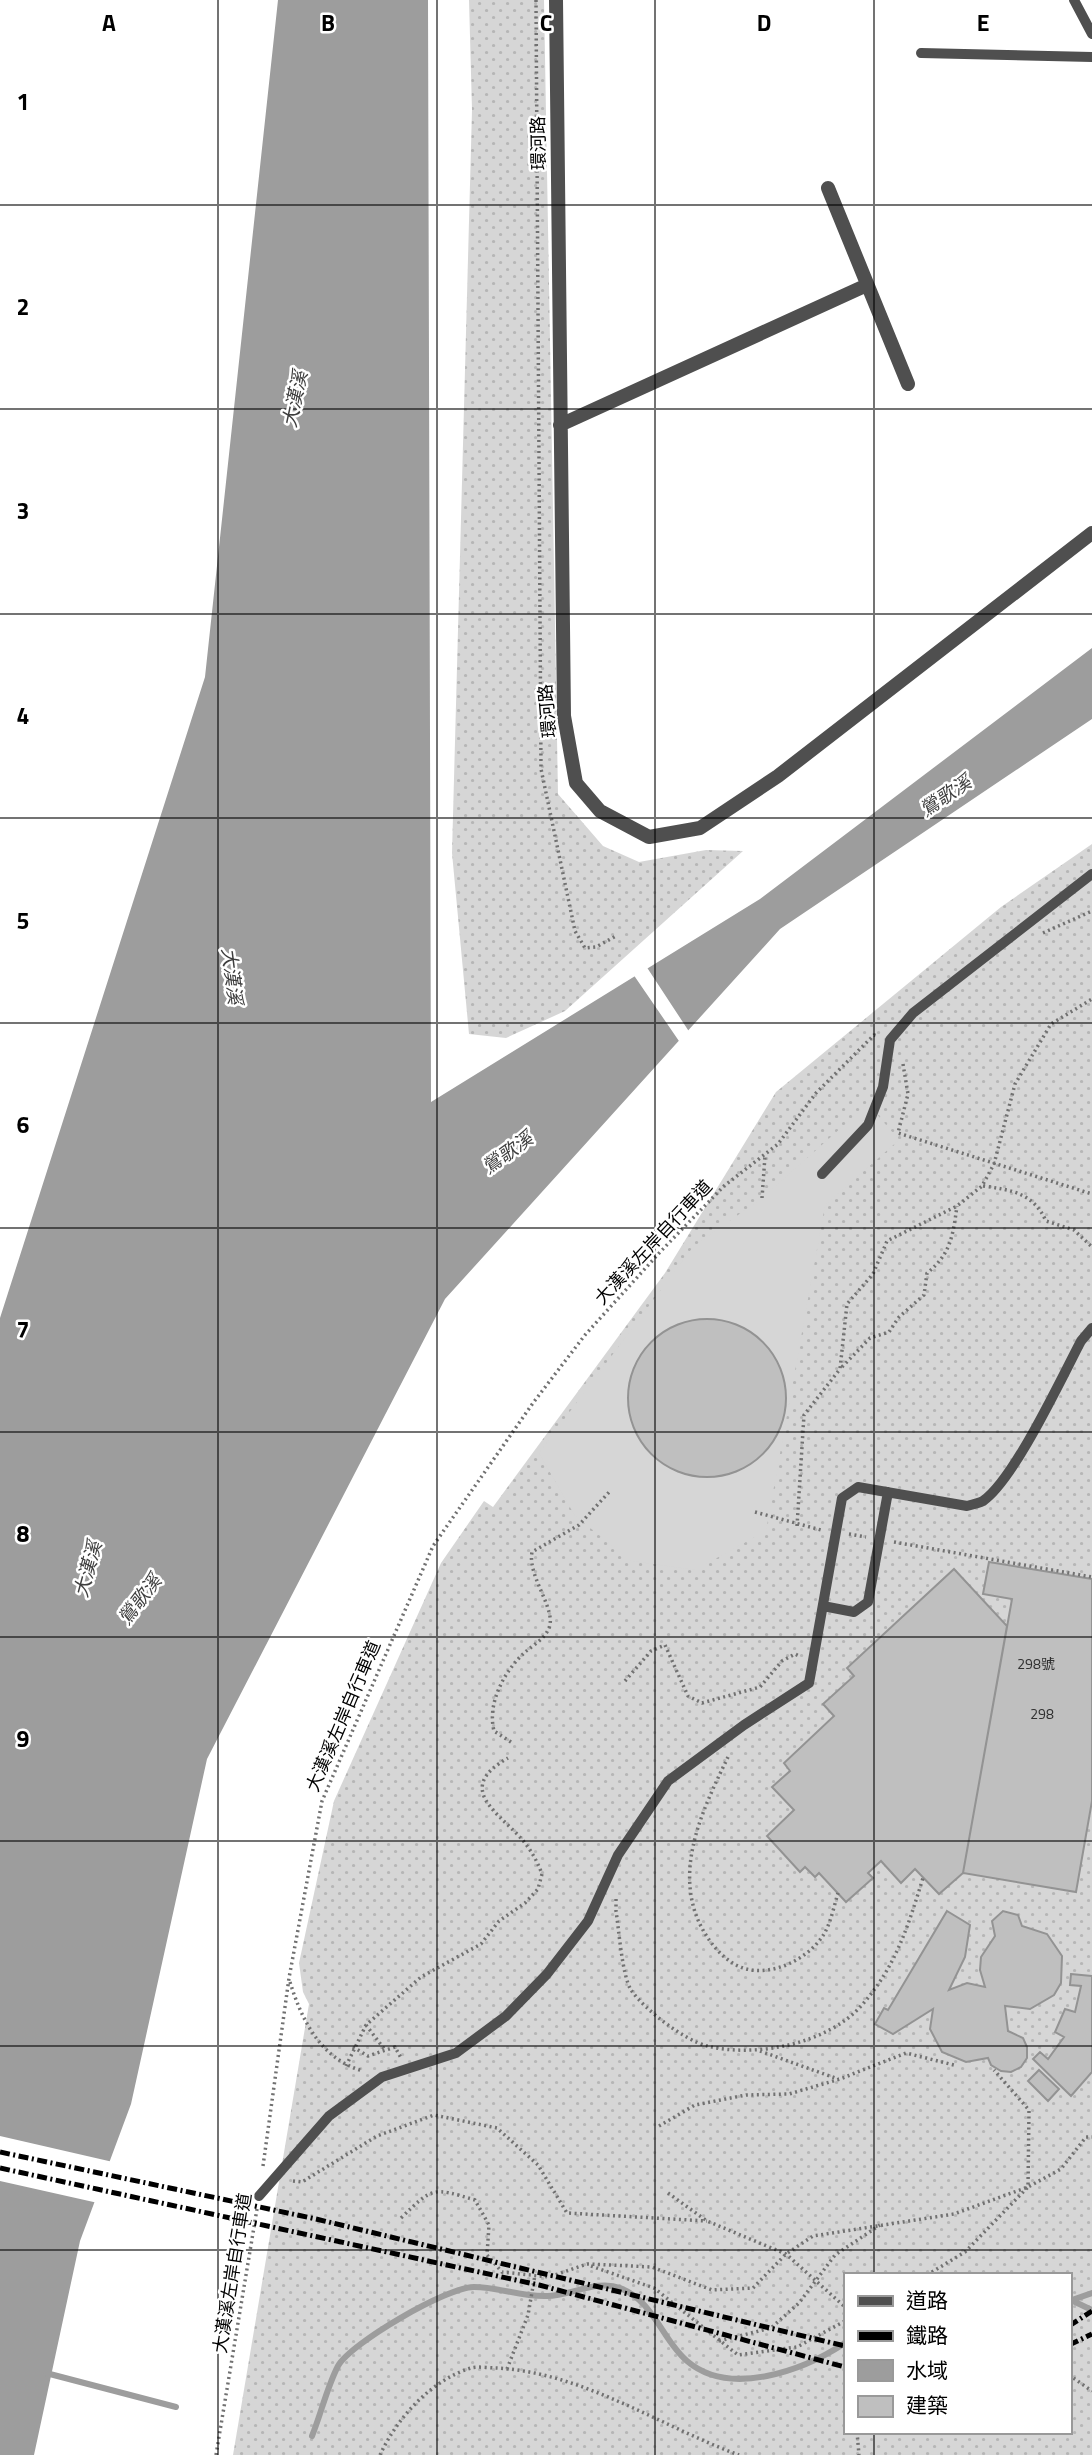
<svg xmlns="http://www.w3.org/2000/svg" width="1092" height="2455" font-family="'Titillium Web','Noto Sans TC',sans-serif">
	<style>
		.grass { fill: url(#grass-dots); fill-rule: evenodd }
		.pitch { fill: #d6d6d6 }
		.water { fill: #9d9d9d }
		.pier { fill: #fff }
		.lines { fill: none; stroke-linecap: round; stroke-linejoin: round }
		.stream { stroke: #9d9d9d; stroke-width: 6 }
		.building { fill: #bfbfbf; stroke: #939393; stroke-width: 2 }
		.path { stroke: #717171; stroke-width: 3.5; stroke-dasharray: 2 3.5; stroke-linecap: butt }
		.lane { stroke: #4f4f4f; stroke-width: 10 }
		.street { stroke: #4f4f4f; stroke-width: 14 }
		.rail { stroke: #000; stroke-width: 5; stroke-dasharray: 10 3.5 2 3.5; stroke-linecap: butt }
		.grid { fill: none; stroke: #000; stroke-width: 2; stroke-opacity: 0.55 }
		.labels { text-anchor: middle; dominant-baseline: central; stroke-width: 5; stroke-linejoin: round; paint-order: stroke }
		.number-label { font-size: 14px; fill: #303030 }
		.street-label { font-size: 18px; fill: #000; stroke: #fff }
		.water-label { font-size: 19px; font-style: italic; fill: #3e3e3e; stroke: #fff }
		.grid-label { font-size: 23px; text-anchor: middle; font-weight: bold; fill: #000; stroke: #fff; stroke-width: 5; stroke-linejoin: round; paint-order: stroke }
	</style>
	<defs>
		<pattern id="grass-dots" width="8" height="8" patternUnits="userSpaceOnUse" patternTransform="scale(1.75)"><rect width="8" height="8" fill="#d6d6d6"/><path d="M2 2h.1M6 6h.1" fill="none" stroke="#b6b6b6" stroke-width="1.8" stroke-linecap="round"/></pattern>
	</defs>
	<rect width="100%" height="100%" fill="#fff"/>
	<path class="grass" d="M469 0H544L558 794 603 846 639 862 706 850 743 851 565 1011 506 1038 469 1034 452 853 472 110Z
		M1092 844V2455H233L309 2004 303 1992 299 1963 334 1801 441 1563 484 1501 493 1507 665 1273 776 1092 1001 907ZM845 2275H1069V2432H845Z"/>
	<path class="pitch" d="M868 1104 899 1140 825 1205 766 1531 695 1570 632 1561 575 1516 539 1453 693 1247 762 1198Z"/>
	<path class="water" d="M278 0H428L431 1102 760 899 1092 648V719L780 929 445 1299 207 1759 131 2104 80 2241 34 2455H0V1318L205 677Z"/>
	<path class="pier" d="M646 966 690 1033 681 1044 633 974Z
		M0 2136 113 2162 98 2203 0 2181Z"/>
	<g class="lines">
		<path class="stream" d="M1069 2301 1092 2293
			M1073 2301 1092 2310
			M46 2373 176 2407
			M312 2436C321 2414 327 2387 338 2366 351 2343 447 2287 474 2287 498 2287 522 2297 547 2296 570 2296 597 2279 620 2288 654 2301 662 2340 687 2361 730 2398 804 2370 845 2343"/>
	</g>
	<path class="building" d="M628 1398a79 79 0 1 1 158 0a79 79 0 1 1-158 0Z
		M989 1562 1092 1579V1801L1076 1892 963 1873 1012 1599 983 1594Z
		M954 1569 1007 1626 963 1873 939 1894 915 1869 901 1883 881 1861 868 1873 873 1878 846 1902 819 1873 815 1877 805 1867 800 1872 767 1836 794 1810 772 1787 790 1771 784 1763 834 1716 823 1704 854 1676 847 1668Z
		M947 1911 970 1925 965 1957 949 1990 967 1983 985 1987 980 1970 981 1957 995 1936 992 1921 1003 1911 1018 1915 1022 1926 1047 1934 1062 1956 1061 1983 1054 1995 1030 2009 1005 2006 1008 2031 1023 2038 1027 2047V2058L1021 2067 1011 2072 1001 2071 991 2065 988 2058 966 2062 942 2052 930 2029 933 2009 893 2034 875 2024 884 2008 888 2010Z
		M1071 1974 1092 1976V2072L1071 2096 1033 2059 1040 2052 1048 2059 1064 2037 1055 2032 1065 2009 1075 2012 1081 1986 1070 1985Z
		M1039 2070 1059 2089 1048 2101 1028 2081Z"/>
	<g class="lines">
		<path class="path" d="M536 0 541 769 575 931 585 948 596 947 616 936
			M1043 933 1092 911
			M903 1064 908 1094 898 1133 1092 1194
			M983 1186C1012 1190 1033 1193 1046 1221L1074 1230 1092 1247
			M762 1198 765 1156
			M842 1367 870 1338 889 1332 899 1317 924 1295 927 1273C951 1254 953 1235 957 1206
			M755 1512 821 1530
			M797 1526 804 1415 840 1369 847 1304 873 1274 887 1241 957 1206 982 1186 994 1164 1015 1084 1051 1024 1092 999
			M849 1534 866 1537
			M894 1542 1092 1577
			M625 1681 651 1651 665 1645 688 1696 702 1703 760 1687 782 1661 795 1654 799 1656
			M511 1742 494 1731C487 1703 504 1672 524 1653 532 1646 544 1639 548 1630 559 1612 527 1577 532 1552L579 1525 611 1490
			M728 1757C707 1801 680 1854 693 1905 698 1926 713 1950 731 1962 761 1983 807 1962 824 1934 831 1922 834 1906 838 1893
			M616 1899V1911C619 1930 622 1975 631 1990 645 2010 684 2040 707 2046 756 2058 827 2044 861 2006 896 1967 908 1926 923 1878
			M290 1982C302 2021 321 2059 363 2071
			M366 2025 385 2050
			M353 2047 368 2056 395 2047 401 2058
			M760 2051 838 2079
			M346 2066 366 2025 421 1977 481 1944 499 1921 525 1903 538 1889 542 1874C537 1860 529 1847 519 1836 493 1809 457 1787 508 1758
			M659 2126 695 2105 746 2095 789 2094 840 2079 906 2053 954 2065
			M263 2166 289 1978 322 1801 433 1546 533 1403 585 1335 661 1251 724 1186 778 1144 816 1093 874 1035 877 1036
			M293 2181 302 2182 377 2136 434 2115 497 2128 538 2165 567 2213 707 2221
			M668 2193 707 2221 786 2254 845 2307
			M401 2218C433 2187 432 2187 475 2200L489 2225 487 2255 502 2272 549 2277 587 2264 652 2267 712 2290 753 2288 786 2254 813 2236 954 2214 1028 2187 1061 2169 1086 2137H1092
			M591 2266 654 2288 738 2355 797 2347 845 2321
			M927 2275 965 2252 1028 2187 1029 2110 994 2070
			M719 2341 771 2328 799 2303 835 2255 880 2225
			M507 2369 528 2315 535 2275
			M1069 2375 1092 2391
			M857 2432 859 2455
			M216 2455 257 2209
			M380 2455C397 2418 431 2380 471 2368 478 2366 489 2368 497 2368 584 2373 660 2426 739 2455"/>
		<path class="lane" d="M1074 0 1092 34
			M921 53 1092 57
			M822 1174 868 1125 883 1087 890 1040 913 1013 1092 874
			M823 1606 854 1612 868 1602 888 1492
			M259 2196 329 2116 382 2077 456 2053 506 2016 547 1974 588 1921 618 1855 668 1781 744 1725 809 1683 842 1498 858 1487 967 1506C971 1505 979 1503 983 1501 1014 1480 1062 1377 1081 1341L1092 1328"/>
		<path class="street" d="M556 0 564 716 576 783 600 811 649 837 700 828 778 776 1092 533
			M828 188 908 384
			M560 425 867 285"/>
		<path class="rail" d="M0 2152 316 2219 845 2346
			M0 2168 539 2285 845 2367
			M1069 2326 1092 2311
			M1069 2345 1092 2334"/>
	</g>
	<path class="grid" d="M218 0V2455M437 0V2455M655 0V2455M874 0V2275M0 205H1092M0 409H1092M0 614H1092M0 818H1092M0 1023H1092M0 1228H1092M0 1432H1092M0 1637H1092M0 1841H1092M0 2046H1092M0 2250H1092M874 2432V2455"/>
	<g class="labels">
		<g class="number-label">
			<text x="1036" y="1663">298號</text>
			<text x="1042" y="1713">298</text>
		</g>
		<g class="street-label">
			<text transform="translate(538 143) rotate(-91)">環河路</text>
			<text transform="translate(547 711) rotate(-95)">環河路</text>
			<text transform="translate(653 1242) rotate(-47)">大漢溪左岸自行車道</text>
			<text transform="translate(343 1716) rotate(-67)">大漢溪左岸自行車道</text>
			<text transform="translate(232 2273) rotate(-81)">大漢溪左岸自行車道</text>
		</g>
		<g class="water-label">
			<text transform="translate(294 399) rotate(-78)">大漢溪</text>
			<text transform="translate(945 795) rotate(-34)">鶯歌溪</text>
			<text transform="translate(233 976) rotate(83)">大漢溪</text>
			<text transform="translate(507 1152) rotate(-36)">鶯歌溪</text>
			<text transform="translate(87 1569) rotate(-75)">大漢溪</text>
			<text transform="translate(139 1599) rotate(-53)">鶯歌溪</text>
		</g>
	</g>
	<g class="grid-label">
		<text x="109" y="31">A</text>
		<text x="328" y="31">B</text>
		<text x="546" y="31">C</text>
		<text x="764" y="31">D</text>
		<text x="983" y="31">E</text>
		<text x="23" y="110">1</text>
		<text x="23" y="315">2</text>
		<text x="23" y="519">3</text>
		<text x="23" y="724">4</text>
		<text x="23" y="929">5</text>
		<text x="23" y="1133">6</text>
		<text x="23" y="1338">7</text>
		<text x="23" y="1542">8</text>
		<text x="23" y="1747">9</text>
	</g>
	<rect x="844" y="2273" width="228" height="161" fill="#ffffff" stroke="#999999" stroke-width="2"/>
	<rect x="858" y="2296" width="35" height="10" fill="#4f4f4f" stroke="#999999" stroke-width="2"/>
	<text x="906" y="2308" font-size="21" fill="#000000">道路</text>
	<rect x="858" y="2331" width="35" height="10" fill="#000000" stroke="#999999" stroke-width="2"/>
	<text x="906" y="2343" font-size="21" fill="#000000">鐵路</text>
	<rect x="858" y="2360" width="35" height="21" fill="#9d9d9d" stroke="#999999" stroke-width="2"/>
	<text x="906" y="2378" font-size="21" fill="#000000">水域</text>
	<rect x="858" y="2396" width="35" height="21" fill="#bfbfbf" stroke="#999999" stroke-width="2"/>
	<text x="906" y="2413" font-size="21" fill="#000000">建築</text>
</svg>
